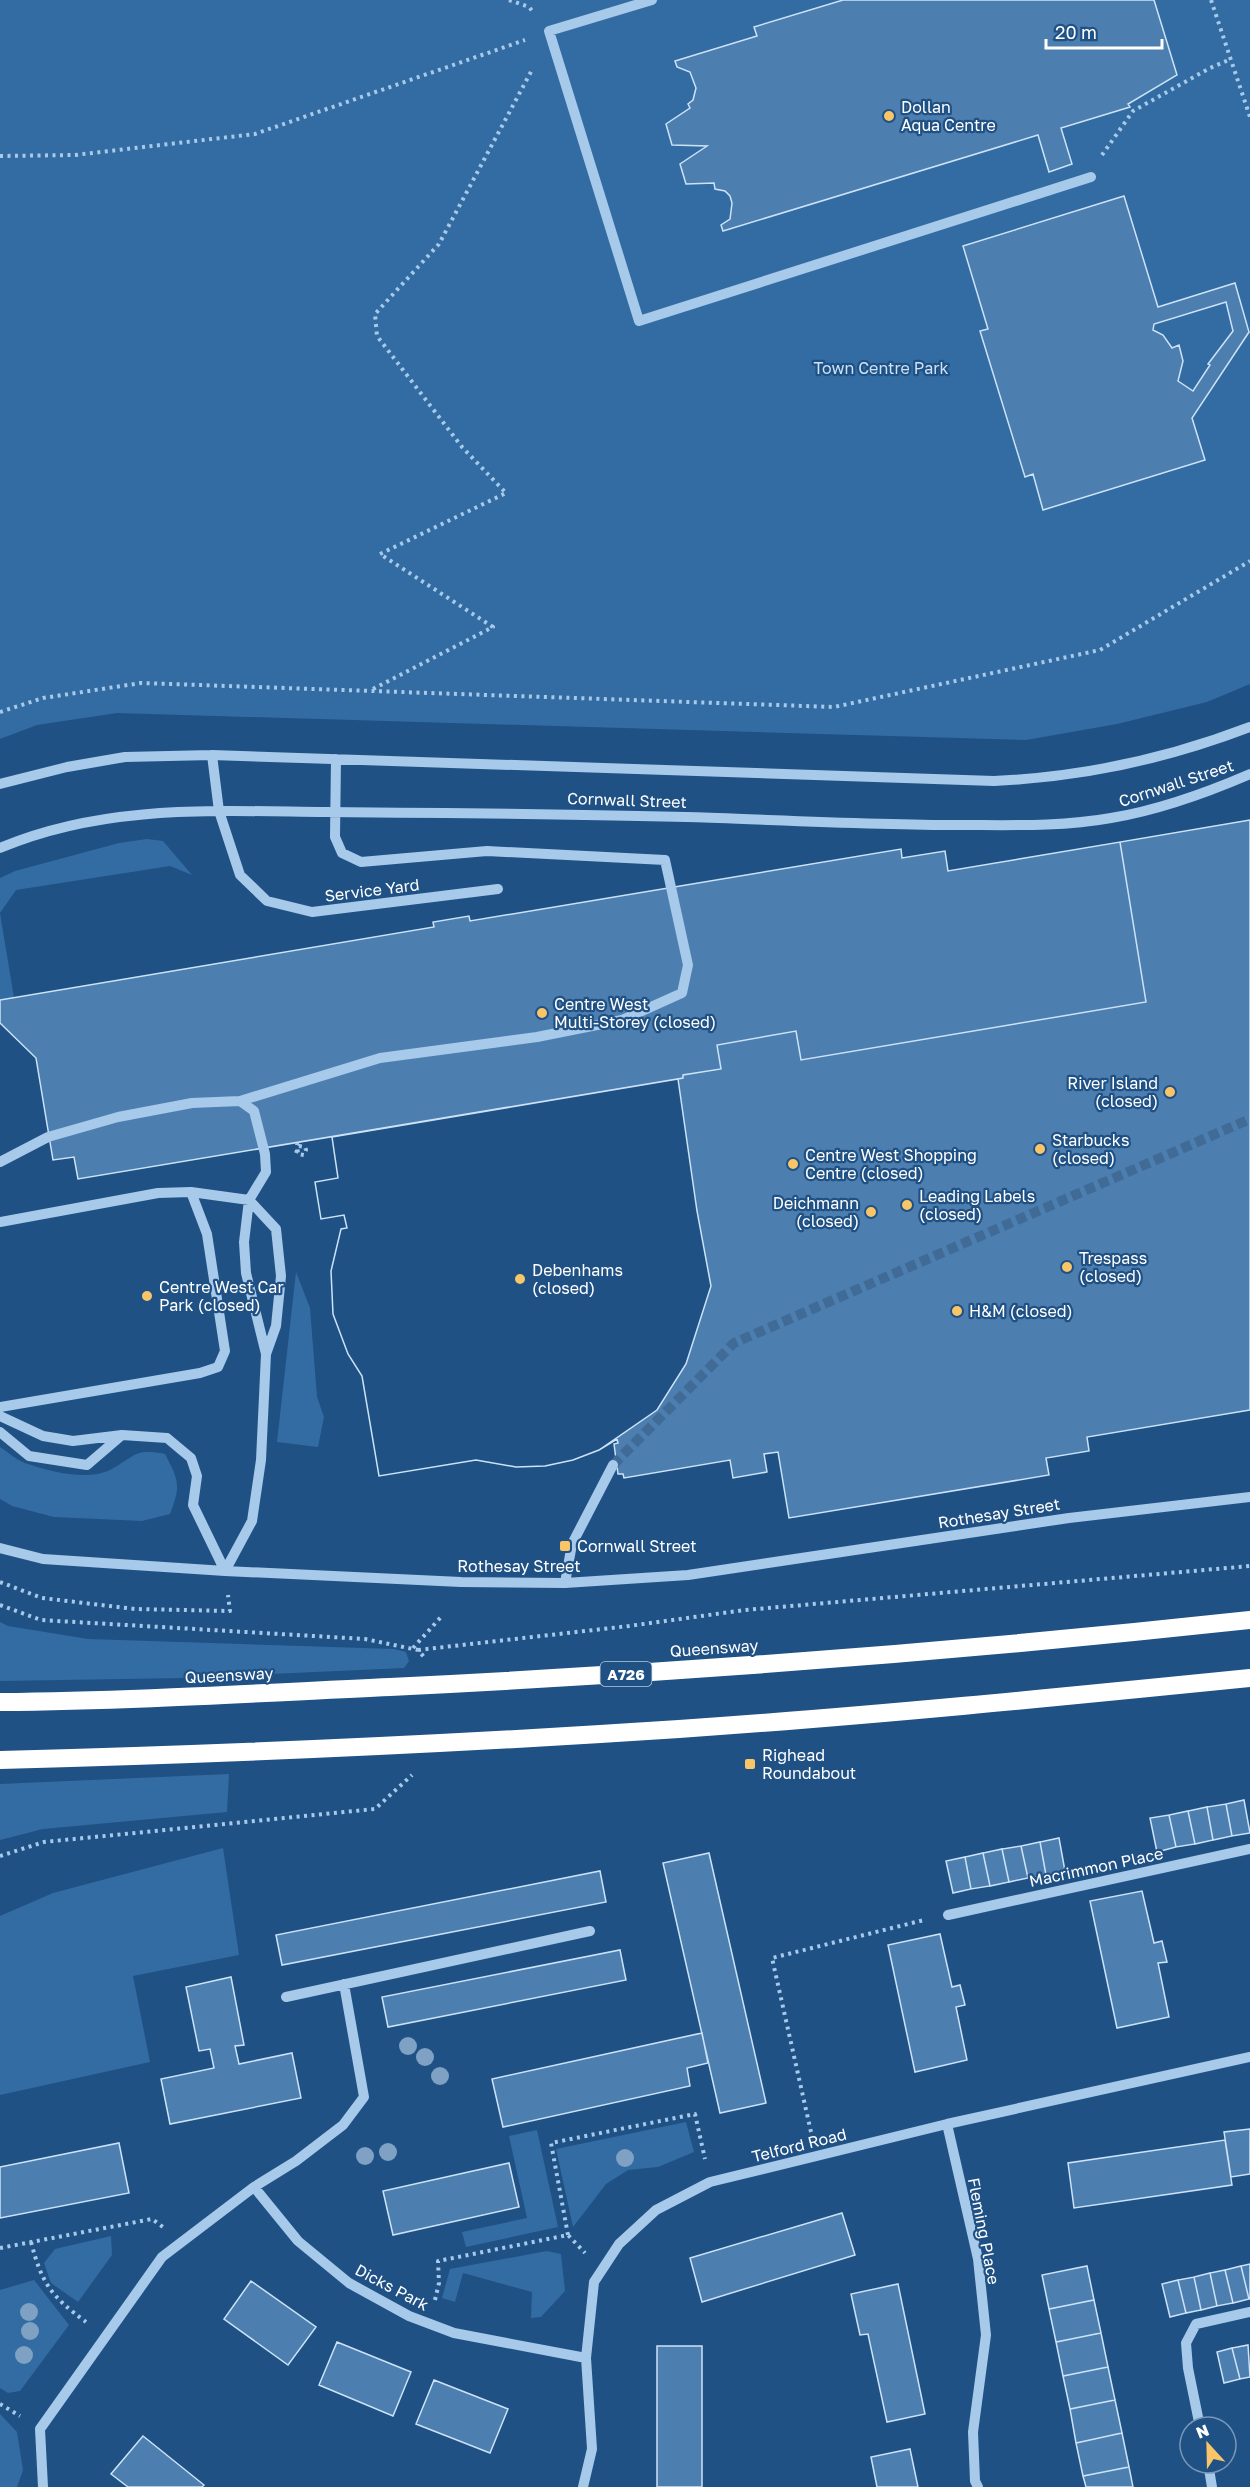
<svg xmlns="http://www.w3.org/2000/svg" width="1250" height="2487" font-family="'Golos Text',sans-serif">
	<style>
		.green { fill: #336ca2 }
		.building { fill: #4c7eaf; stroke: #cce2f7; stroke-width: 1.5; fill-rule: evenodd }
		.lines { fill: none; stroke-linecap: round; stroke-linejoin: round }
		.minor-tunnel { stroke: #416b97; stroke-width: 10; stroke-dasharray: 10 5; stroke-linecap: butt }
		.path { stroke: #a7c9ea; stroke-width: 4; stroke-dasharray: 3 4.5; stroke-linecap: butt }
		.minor { stroke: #a7c9ea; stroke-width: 10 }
		.highway { stroke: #fff; stroke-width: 18 }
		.tree { fill: #7ea1c4 }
		.poi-dot { fill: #f8c668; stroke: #1f5185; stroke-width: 2 }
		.labels { text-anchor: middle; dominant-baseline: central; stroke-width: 4.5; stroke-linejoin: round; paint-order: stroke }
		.shield { fill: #1f5185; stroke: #bccbda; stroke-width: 1.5 }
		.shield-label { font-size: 15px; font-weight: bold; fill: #fff }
		.poi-label { font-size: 16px; fill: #fff; stroke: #1f5185; text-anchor: start }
		.park-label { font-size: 16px; fill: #cce2f7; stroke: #1f5185 }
		.street-label { font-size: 16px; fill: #fff; stroke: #1f5185 }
	</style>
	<rect width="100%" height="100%" fill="#1f5185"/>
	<path class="green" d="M0 0H1250V684L1207 702 1117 724 1026 740 117 713 37 725 0 739Z
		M147 839 163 841 192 875 170 866 16 890 0 913 14 998 0 1000V878L15 871 119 843Z
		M296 1272 310 1308 317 1397 324 1417 318 1447 277 1442Z
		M0 1447C9 1453 18 1461 28 1464 51 1472 87 1481 110 1470 135 1457 133 1448 165 1454 179 1481 181 1485 170 1514L142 1521 54 1517 12 1506 0 1499Z
		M0 1622 8 1626 88 1639 394 1649 406 1652 409 1661 404 1668 185 1678 0 1681Z
		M229 1774 227 1812 43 1829 0 1840V1784Z
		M223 1848 239 1955 133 1976 150 2062 0 2095V1916L53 1893Z
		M686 2122 694 2152 658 2167 628 2170 606 2184 573 2227 556 2149Z
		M537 2130 558 2227 466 2247 462 2232 527 2218 509 2136Z
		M111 2236 112 2255 78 2302 51 2283 44 2263 55 2249Z
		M547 2251 561 2254 565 2291 541 2317 531 2318 532 2292 463 2273 455 2302 442 2298 450 2269Z
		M34 2280 69 2325 20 2391 8 2393 0 2388V2290Z
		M0 2414 17 2432 23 2470 17 2487H0Z"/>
	<path class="building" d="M843 0H1154L1177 75 1128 104 1130 107 1061 128 1072 164 1049 172 1038 135 723 231 721 225 730 219 732 203 730 196 725 191 715 189 714 183 686 184 680 164 707 146 672 145 666 124 690 108 688 104 693 100 696 88 690 72 677 67 675 61 757 36 754 27Z
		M1124 196 1158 307 1235 283 1249 332 1192 418 1205 460 1043 510 1033 474 1025 477 980 331 988 329 963 246ZM1226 302 1233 331 1208 364 1210 365 1193 391 1178 381 1183 361 1179 345 1172 348 1163 335 1153 330 1154 324Z
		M1250 820V1410L1087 1437 1089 1451 1046 1458 1049 1475 789 1518 778 1452 764 1454 767 1472 733 1478 730 1460 624 1478 623 1474H618L614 1444 618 1443 617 1439 599 1450 573 1460 545 1466 516 1467 476 1460 379 1476 362 1376 348 1354 333 1314 331 1271 341 1229 347 1228 344 1215 321 1219 315 1182 338 1178 332 1137 683 1078V1075L721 1069 717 1045 796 1031 801 1060 1146 1002 1120 842Z
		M1120 842 1146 1002 801 1060 796 1031 717 1045 721 1069 683 1075V1078L78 1179 74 1157 53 1160 36 1058 0 1023V1000L434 927 433 922 469 916 470 921 901 849 902 858 945 851 948 871Z
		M678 1079 697 1211 711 1286 686 1364 657 1410 599 1450 573 1460 545 1466 516 1467 476 1460 379 1476 362 1376 348 1354 333 1314 331 1271 341 1229 347 1228 344 1215 321 1219 315 1182 338 1178 332 1137Z
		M1244 1800 1250 1833 1232 1836 1226 1804Z
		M1226 1804 1232 1836 1213 1840 1207 1807Z
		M1207 1807 1213 1840 1195 1844 1188 1811Z
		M1188 1811 1195 1844 1176 1847 1169 1815Z
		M1169 1815 1176 1847 1157 1852 1150 1818Z
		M1059 1838 1065 1871 1046 1875 1040 1842Z
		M1040 1842 1046 1875 1028 1878 1021 1846Z
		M1021 1846 1028 1878 1009 1882 1002 1849Z
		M1002 1849 1009 1882 990 1886 983 1853Z
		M709 1853 766 2103 720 2113 663 1863Z
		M983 1853 990 1886 971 1889 965 1857Z
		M965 1857 971 1889 953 1893 946 1861Z
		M600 1871 606 1902 282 1965 276 1935Z
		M1142 1891 1154 1943 1162 1941 1167 1962 1158 1963 1169 2017 1117 2028 1090 1901Z
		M940 1934 952 1987 960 1985 965 2005 956 2007 967 2060 915 2072 888 1945Z
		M620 1950 626 1980 388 2027 382 1997Z
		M231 1977 244 2045 235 2046 239 2064 292 2053 301 2098 170 2124 161 2079 214 2068 210 2049 199 2051 186 1987Z
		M702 2033 708 2063 687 2068 690 2086 503 2127 492 2079Z
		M1250 2129V2174L1231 2177 1224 2132Z
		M1225 2140 1232 2185 1074 2208 1068 2163Z
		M119 2143 129 2193 0 2218V2167Z
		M509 2163 519 2207 393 2235 383 2191Z
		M842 2213 855 2255 702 2302 690 2258Z
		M1250 2264V2299H1249L1241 2266Z
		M1087 2266 1094 2300 1049 2309 1042 2275Z
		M1241 2266 1249 2299 1233 2303 1225 2270Z
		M1225 2270 1233 2303 1217 2306 1210 2273Z
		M1210 2273 1217 2306 1201 2310 1194 2277Z
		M1194 2277 1201 2310 1186 2313 1178 2280Z
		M1178 2280 1186 2313 1170 2317 1162 2284Z
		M251 2281 316 2327 288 2365 224 2319Z
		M898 2284 925 2414 887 2422 868 2334 860 2335 851 2294Z
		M1094 2300 1101 2333 1056 2342 1049 2309Z
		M1101 2333 1108 2367 1063 2376 1056 2342Z
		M337 2342 411 2372 393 2416 319 2385Z
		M1248 2345 1250 2377 1240 2379 1232 2348Z
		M657 2346H702V2487H657Z
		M1232 2348 1240 2379 1224 2383 1217 2352Z
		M1108 2367 1115 2400 1070 2409 1063 2376Z
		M434 2380 508 2409 490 2453 416 2424Z
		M1115 2400 1122 2433 1076 2443 1070 2409Z
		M1122 2433 1129 2467 1083 2476 1076 2443Z
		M143 2436 204 2485 202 2487H128L111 2474Z
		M910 2449 918 2487H877L871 2457Z
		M1129 2467 1133 2487H1086L1083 2476Z"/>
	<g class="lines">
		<path class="minor-tunnel" d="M613 1465 734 1343 1250 1119"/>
		<path class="path" d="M509 0 529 7 533 12
			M1211 0 1250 117
			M1102 155 1133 111 1210 68 1231 59
			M0 156 75 155 255 134 525 40
			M380 554 506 493 462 447 377 336 375 314 439 244 533 68
			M373 689 493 627 380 554
			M0 712 43 698 141 683 834 707 1100 650 1250 561
			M296 1153 299 1146 305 1147 306 1150 304 1155 298 1154 297 1143
			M0 1582 42 1598 135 1609 230 1611 228 1595
			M0 1605 41 1620 365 1639 418 1650 424 1657
			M413 1648 441 1617
			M418 1650 629 1626 745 1610 1250 1566
			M0 1856 44 1842 375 1809 412 1775
			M811 2132 772 1958 924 1920
			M568 2235 551 2143 695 2114 705 2159
			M31 2242C42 2284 51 2296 86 2322
			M0 2248 152 2219 163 2227
			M435 2300 439 2283 438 2261 568 2235 585 2253
			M0 2404 20 2416"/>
		<path class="minor" d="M652 0 549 31 639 321 1091 177
			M212 755 219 811 240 875 267 901 312 912 498 889
			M0 784 67 767 125 757 212 755 994 781C1083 777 1167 759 1250 727
			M0 848C104 804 215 811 325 812 456 813 587 814 718 818 799 821 879 825 959 825 1009 825 1061 827 1111 818 1159 810 1206 793 1250 774
			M240 1101 380 1058 537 1037 622 1020 682 993 688 965 665 860 487 851 361 862 342 853 335 837 336 759
			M0 1162 48 1137 118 1117 192 1103 240 1101 254 1111 265 1154 266 1172 249 1200 276 1229 281 1276 276 1326 266 1354
			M191 1192 249 1200 244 1242 246 1273 266 1354 261 1460 252 1521 225 1571
			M0 1222 158 1193 191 1192 207 1234 225 1351 218 1367 200 1373 0 1407
			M0 1416 43 1436 73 1441 122 1435
			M0 1432 29 1456 87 1465 122 1435 167 1438 191 1458 197 1476 193 1505 225 1571
			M0 1548 43 1559 225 1571 461 1582 565 1583 688 1575 1069 1518 1250 1497
			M565 1583 572 1544 613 1465
			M948 1915 1250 1849
			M286 1997 590 1931
			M947 2124 978 2259 986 2335 973 2432 975 2481 978 2487
			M254 2187 298 2241 349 2283 409 2316 454 2333 586 2358
			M1200 2427 1188 2368 1186 2343 1196 2324 1250 2312
			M1208 2463 1212 2487
			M43 2487 40 2429 162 2257 254 2187 296 2161 343 2125 364 2097 344 1984
			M583 2487 592 2449 586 2358 594 2282 619 2244 656 2210 710 2182 947 2124 1250 2057"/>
		<path class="highway" d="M0 1702C130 1701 260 1693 390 1687 677 1673 964 1651 1250 1620
			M0 1760C226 1754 453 1744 679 1729 870 1716 1060 1697 1250 1678"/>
	</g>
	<g class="tree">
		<circle cx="408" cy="2046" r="9"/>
		<circle cx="425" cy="2057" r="9"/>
		<circle cx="440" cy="2076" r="9"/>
		<circle cx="388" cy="2152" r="9"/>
		<circle cx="365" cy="2156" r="9"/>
		<circle cx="625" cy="2158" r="9"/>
		<circle cx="29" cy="2312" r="9"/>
		<circle cx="30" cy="2331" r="9"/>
		<circle cx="24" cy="2355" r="9"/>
	</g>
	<g class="poi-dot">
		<circle cx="889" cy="116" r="6"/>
		<circle cx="542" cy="1013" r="6"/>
		<circle cx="1170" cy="1092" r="6"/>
		<circle cx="1040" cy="1149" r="6"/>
		<circle cx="793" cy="1164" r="6"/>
		<circle cx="907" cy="1205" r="6"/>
		<circle cx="871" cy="1212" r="6"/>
		<circle cx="1067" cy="1267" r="6"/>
		<circle cx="520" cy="1279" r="6"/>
		<circle cx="147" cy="1296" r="6"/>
		<circle cx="957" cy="1311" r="6"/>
		<rect x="559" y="1540" width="12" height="12" rx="3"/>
		<rect x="744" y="1758" width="12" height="12" rx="3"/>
	</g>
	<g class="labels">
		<rect class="shield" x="600.5" y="1662" width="51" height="24" rx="4.5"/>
		<g class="shield-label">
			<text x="626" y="1674">A726</text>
		</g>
		<g class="poi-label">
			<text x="901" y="107">Dollan<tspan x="901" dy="18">Aqua Centre</tspan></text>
			<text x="554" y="1004">Centre West<tspan x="554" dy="18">Multi-Storey (closed)</tspan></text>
			<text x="1158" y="1083" text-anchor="end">River Island<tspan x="1158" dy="18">(closed)</tspan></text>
			<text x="1052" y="1140">Starbucks<tspan x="1052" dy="18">(closed)</tspan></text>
			<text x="805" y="1155">Centre West Shopping<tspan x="805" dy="18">Centre (closed)</tspan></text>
			<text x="919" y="1196">Leading Labels<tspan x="919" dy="18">(closed)</tspan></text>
			<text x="859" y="1203" text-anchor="end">Deichmann<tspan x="859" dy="18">(closed)</tspan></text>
			<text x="1079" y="1258">Trespass<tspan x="1079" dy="18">(closed)</tspan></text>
			<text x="532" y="1270">Debenhams<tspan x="532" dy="18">(closed)</tspan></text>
			<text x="159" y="1287">Centre West Car<tspan x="159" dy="18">Park (closed)</tspan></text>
			<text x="969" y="1311">H&amp;M (closed)</text>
			<text x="577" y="1546">Cornwall Street</text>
			<text x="762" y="1755">Righead<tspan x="762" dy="18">Roundabout</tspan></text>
		</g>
		<g class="park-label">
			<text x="881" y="368">Town Centre Park</text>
		</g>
		<g class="street-label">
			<text transform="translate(1176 783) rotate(-18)">Cornwall Street</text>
			<text transform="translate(627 800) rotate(2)">Cornwall Street</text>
			<text transform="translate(372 890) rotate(-7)">Service Yard</text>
			<text transform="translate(999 1513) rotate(-9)">Rothesay Street</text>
			<text x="519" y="1566">Rothesay Street</text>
			<text transform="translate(714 1648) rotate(-4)">Queensway</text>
			<text transform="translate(229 1675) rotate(-3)">Queensway</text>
			<text transform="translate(1096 1867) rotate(-12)">Macrimmon Place</text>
			<text transform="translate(799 2145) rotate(-14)">Telford Road</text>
			<text transform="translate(984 2231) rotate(79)">Fleming Place</text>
			<text transform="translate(392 2287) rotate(28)">Dicks Park</text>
		</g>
	</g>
	<g transform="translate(1208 2445) rotate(338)"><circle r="28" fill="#1f5185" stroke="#7997b6" stroke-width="1.5"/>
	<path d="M0-4.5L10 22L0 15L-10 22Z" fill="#f8c668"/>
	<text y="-9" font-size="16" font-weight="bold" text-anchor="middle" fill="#ffffff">N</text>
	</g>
	<path d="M1046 39v9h116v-9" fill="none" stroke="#ffffff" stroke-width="3"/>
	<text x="1055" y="39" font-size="18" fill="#ffffff" stroke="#1f5185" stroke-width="4.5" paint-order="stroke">20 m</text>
</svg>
